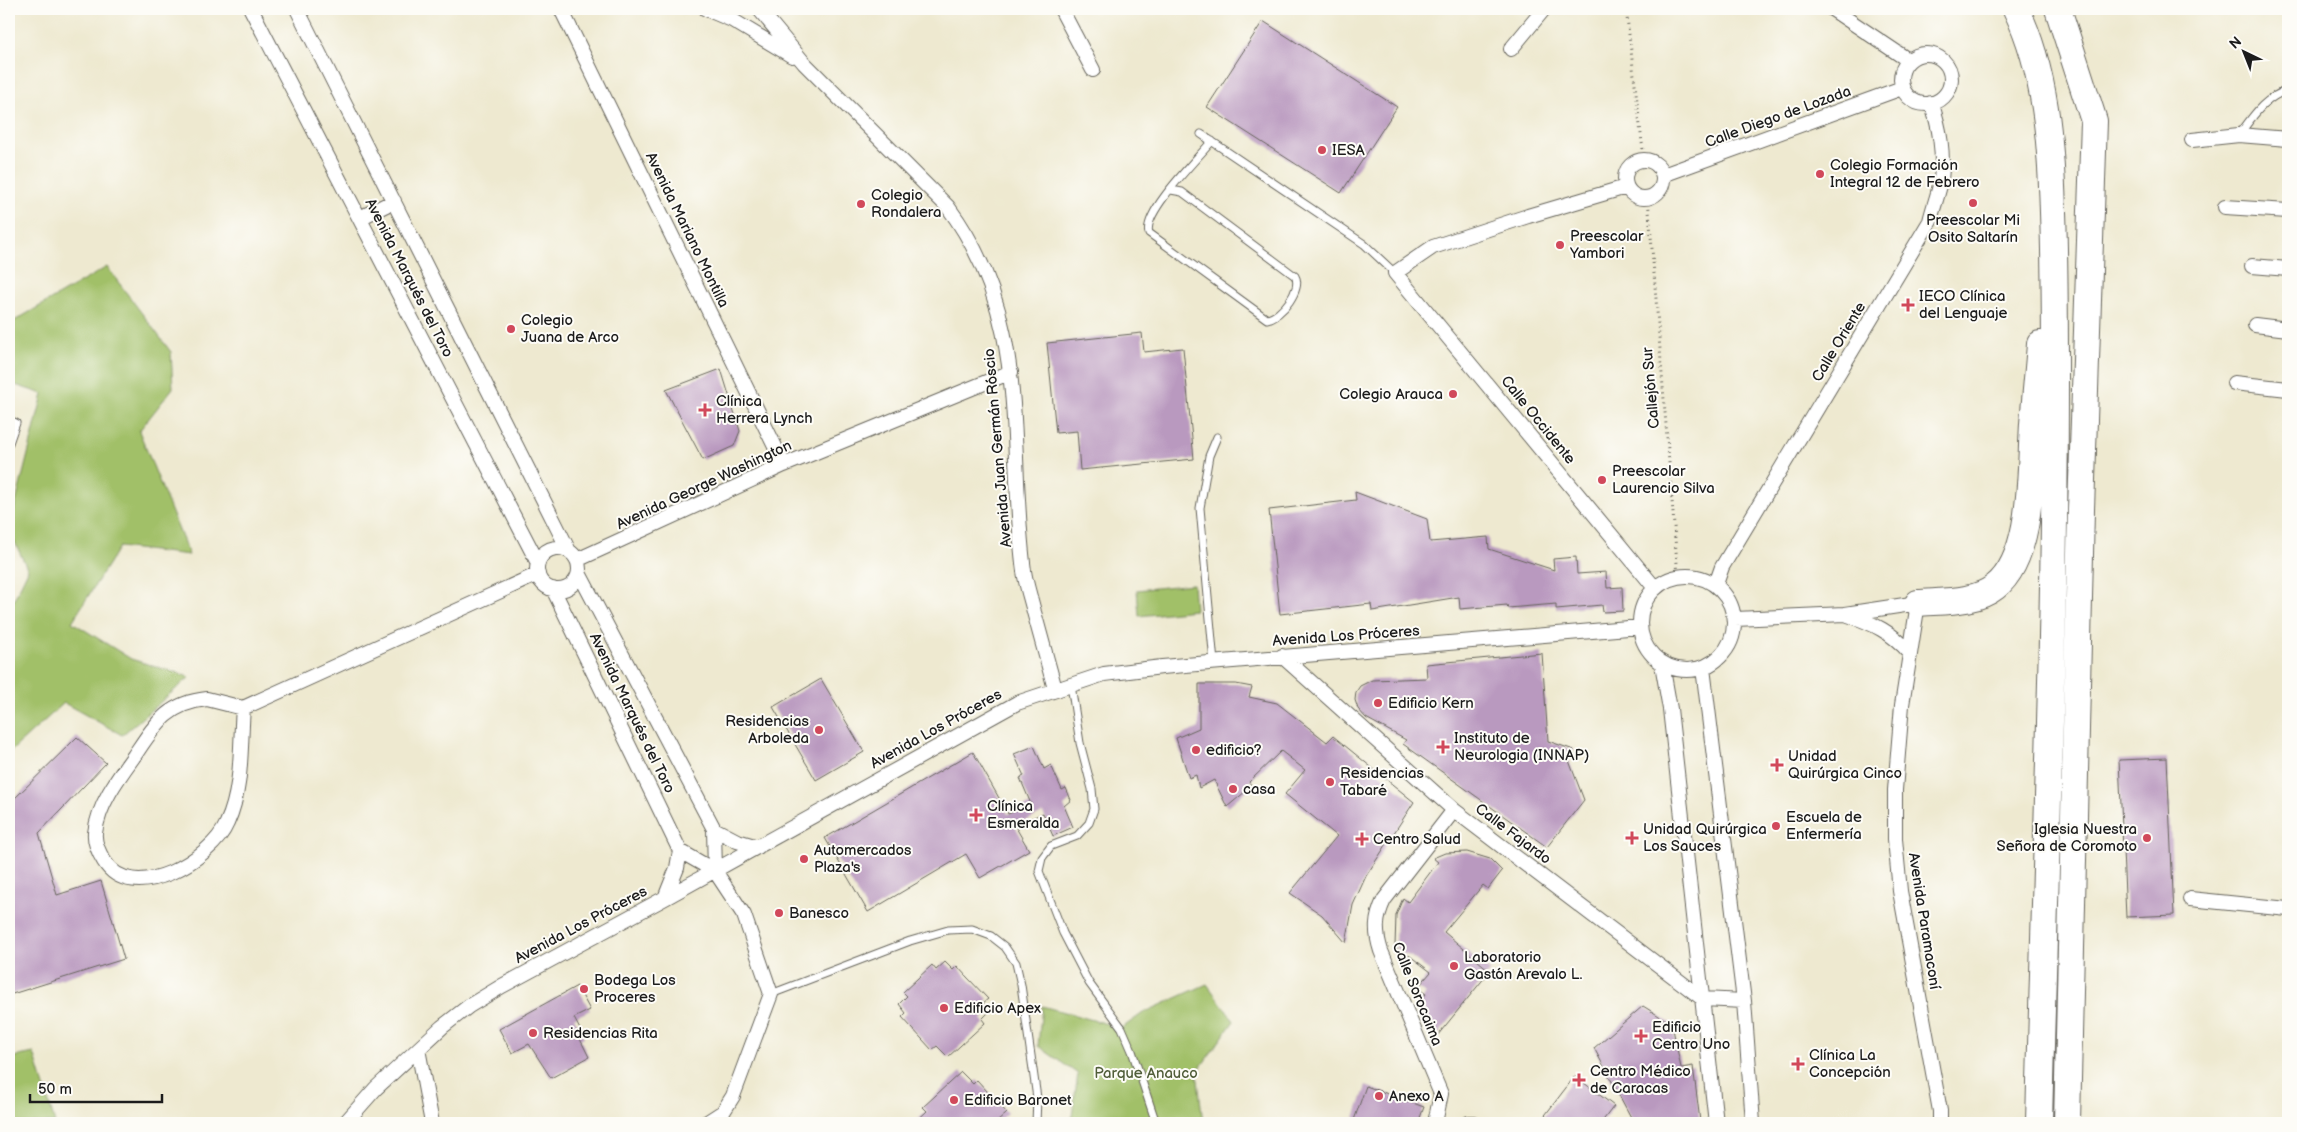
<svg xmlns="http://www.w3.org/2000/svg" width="2297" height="1132" font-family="'Balsamiq Sans',sans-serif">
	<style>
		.green { fill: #a1c068; stroke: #5e6e42 }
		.building { fill: #b999bf }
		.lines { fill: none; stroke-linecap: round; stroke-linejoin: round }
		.service-casing { stroke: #66645b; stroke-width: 9 }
		.minor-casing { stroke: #66645b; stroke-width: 16 }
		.motorway-casing { stroke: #66645b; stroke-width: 28 }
		.path { stroke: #66645b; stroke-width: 3; stroke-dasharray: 1 4; stroke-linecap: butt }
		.service { stroke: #fff; stroke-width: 7 }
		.minor { stroke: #fff; stroke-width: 14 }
		.motorway { stroke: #fff; stroke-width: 26 }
		.poi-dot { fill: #d1495b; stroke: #fdfcf7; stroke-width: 2 }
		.labels { text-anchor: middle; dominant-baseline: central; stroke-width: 4; stroke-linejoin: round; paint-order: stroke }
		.street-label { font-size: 15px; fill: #1c1c1c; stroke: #fdfcf7 }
		.poi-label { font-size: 15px; fill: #1c1c1c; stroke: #fdfcf7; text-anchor: start }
		.park-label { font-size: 15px; fill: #515e3a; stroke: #fdfcf7 }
	</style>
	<rect width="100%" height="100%" fill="#fdfcf7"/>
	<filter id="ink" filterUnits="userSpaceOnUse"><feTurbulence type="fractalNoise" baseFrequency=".02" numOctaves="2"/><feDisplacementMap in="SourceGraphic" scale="10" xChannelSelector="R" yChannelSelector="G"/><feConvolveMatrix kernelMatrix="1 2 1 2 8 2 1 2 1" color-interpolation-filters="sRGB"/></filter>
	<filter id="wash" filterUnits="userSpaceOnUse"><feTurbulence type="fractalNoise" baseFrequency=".0096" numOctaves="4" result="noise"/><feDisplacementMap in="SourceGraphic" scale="20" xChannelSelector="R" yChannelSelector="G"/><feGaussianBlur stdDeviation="1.12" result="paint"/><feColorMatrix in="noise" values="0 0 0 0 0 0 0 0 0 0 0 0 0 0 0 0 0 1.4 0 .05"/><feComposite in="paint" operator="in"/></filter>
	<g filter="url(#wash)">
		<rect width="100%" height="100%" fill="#eee9d0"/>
		<path class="green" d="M107 267 171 352 173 388 139 431 189 555 119 547 72 622 131 659 190 677 122 735 64 703 9 753V610L28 570 9 530 43 394 9 383V324Z
			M1193 584 1195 610 1139 616 1137 590Z
			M1207 984 1234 1021 1197 1072 1203 1123H1071L1078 1074 1038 1046 1042 1006 1122 1028 1143 1013Z
			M34 1053 55 1123H9V1058Z"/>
		<g id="blocks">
			<path class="building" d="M1263 21 1397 107 1341 193 1207 107Z
				M1142 333 1144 352 1183 348 1194 459 1080 470 1077 431 1056 433 1047 343Z
				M721 369 740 431 734 446 703 460 666 390Z
				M1355 492 1427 519 1430 542 1488 537 1489 549 1554 570 1553 559 1576 557 1577 574 1606 572 1607 588 1622 587 1623 611 1603 612 1602 605 1556 609V604L1508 608 1507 605 1460 609 1459 597 1372 611 1371 604 1280 614 1269 510 1356 500Z
				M1542 653 1548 741 1574 750 1568 758 1584 800 1547 847 1403 744 1406 740 1366 718 1358 709 1355 700 1356 692 1360 686 1372 680 1427 678 1426 664Z
				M821 679 864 752 816 780 773 707Z
				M1199 684H1236L1252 687 1249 697 1277 703 1327 742 1333 736 1414 802 1366 876 1353 905 1346 943 1322 915 1290 893 1337 836 1285 794 1305 770 1281 751 1249 782 1252 786 1227 807 1214 780 1199 788 1196 775 1189 778 1176 738 1199 728Z
				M77 737 106 763 39 833 57 895 101 881 124 959 9 995V804Z
				M1034 746 1044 769 1051 765 1062 790 1066 788 1071 800 1064 806 1073 827 1053 836 1043 813 1015 826 1029 850 980 878 966 854 868 912 825 838 973 752 1008 814 1031 804 1020 778 1024 776 1014 754Z
				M2167 758 2174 915 2126 917 2119 760Z
				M1467 852 1490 859 1502 871 1488 889 1483 885 1444 932 1490 971 1437 1036 1420 1001 1426 994 1417 988 1431 972 1410 956 1400 953 1395 946 1396 915 1403 898 1408 902 1438 862 1433 858 1445 853Z
				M945 962 953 970 957 966 967 977 988 999 983 1003 990 1011 982 1019 985 1023 948 1057 937 1046 932 1050 902 1017 906 1013 899 1004 907 996 903 992 932 965 936 970Z
				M577 986 590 1010 574 1018 584 1037 580 1039 589 1057 551 1078 529 1044 512 1053 499 1029Z
				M1643 1006 1672 1024 1681 1068 1693 1066 1700 1121 1634 1123 1594 1048Z
				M961 1072 973 1084 977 1080 1007 1113 996 1123H914L927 1111 923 1107Z
				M1575 1076 1614 1106 1601 1123H1539Z
				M1366 1086 1424 1107 1418 1123H1353Z"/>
		</g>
	</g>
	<g filter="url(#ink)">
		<use href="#blocks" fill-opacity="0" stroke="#66645b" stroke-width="1"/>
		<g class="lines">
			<g class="service-casing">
				<path id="service" d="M1201 134 1364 244 1395 273
					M2239 135C2253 116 2265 97 2288 90
					M1171 190 1182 192 1295 276C1303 289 1281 317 1267 319L1149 233C1142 213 1198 158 1212 141
					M9 420 16 423 9 443
					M1214 663 1200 508 1209 456 1217 437
					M1071 685 1080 743 1092 789 1094 809 1089 823 1077 836 1051 846 1042 858 1039 871 1063 933 1089 983 1122 1028 1132 1051 1156 1123
					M771 994 910 941 948 930 972 929 991 936 1005 947 1016 963 1021 985 1037 1098 1036 1123"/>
			</g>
			<g class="minor-casing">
				<path id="minor" d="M251 9 538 563
					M297 9 569 551
					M561 9 784 465
					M706 9 732 20 792 56
					M759 9 804 63 948 207C1032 320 1007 442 1024 571 1026 585 1031 599 1034 612 1041 638 1048 663 1055 689
					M1061 9 1093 70
					M1832 9 1908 60
					M1511 49 1544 9
					M1901 79a25 25 0 1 1 50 0a25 25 0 1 1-50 0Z
					M2192 140 2239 135 2288 139
					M1625 179a19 19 0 1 1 38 0a19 19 0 1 1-38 0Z
					M1663 175 1902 88
					M1626 187 1528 216 1433 247 1395 273 1655 588
					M2225 207 2288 211
					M360 218 394 201
					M2252 266 2288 269
					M2255 325 2288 329
					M2234 383 2288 389
					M537 569a21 21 0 1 1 42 0a21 21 0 1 1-42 0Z
					M577 560 784 465 1011 372
					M579 573 714 829 715 871
					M1640 623a47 47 0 1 1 94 0a47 47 0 1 1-94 0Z
					M1716 584 1722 567 1767 492 1930 221C1933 207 1939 193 1941 180 1944 155 1940 126 1931 103
					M553 589 680 851 715 871 744 915 771 994 733 1096 723 1112 706 1123
					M1848 615C1873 623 1893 633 1910 653
					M1735 619 1845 614 1918 603 1902 705 1895 790V839L1900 891 1940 1111V1123
					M1282 656 1454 810 1703 999 1744 1001
					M1662 664 1670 709 1716 1123
					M1703 668 1744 1001 1753 1123
					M207 699 243 708C240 745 243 789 227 823 212 859 132 907 104 861 99 853 94 843 95 833 98 805 118 778 134 756 155 725 167 703 207 699Z
					M243 708 538 574
					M714 829 737 841 758 847
					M665 898 677 868 680 851
					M2190 899 2288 909
					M418 1049 432 1123
					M345 1123 376 1088 442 1027 469 1006 502 986 665 898 1017 703 1104 674 1162 667 1640 627
					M1435 1123 1441 1094 1381 951C1375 932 1375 919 1384 900L1454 810
					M1469 1123H1474"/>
			</g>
			<g class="motorway-casing">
				<path id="motorway" d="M2016 9C2046 71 2051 144 2053 212 2055 268 2055 324 2055 381 2055 628 2045 876 2039 1123
					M2058 9 2094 121 2081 510 2067 1123
					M1918 603C1942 601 1975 603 1995 587 2034 557 2030 469 2033 424 2035 398 2038 371 2040 344"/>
			</g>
			<path class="path" d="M1626 9 1644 159
				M1648 198 1678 576"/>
			<use href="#service" class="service"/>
			<use href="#minor" class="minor"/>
			<use href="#motorway" class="motorway"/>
		</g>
	</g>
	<g class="poi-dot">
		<circle cx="1322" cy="150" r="5"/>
		<circle cx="1820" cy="174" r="5"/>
		<circle cx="1973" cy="203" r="5"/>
		<circle cx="861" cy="204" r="5"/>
		<circle cx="1560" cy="245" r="5"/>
		<path d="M1905.5 297.5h5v5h5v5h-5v5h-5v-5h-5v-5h5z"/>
		<circle cx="511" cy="329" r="5"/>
		<circle cx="1453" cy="394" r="5"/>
		<path d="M702.5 402.5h5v5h5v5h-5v5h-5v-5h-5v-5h5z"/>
		<circle cx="1602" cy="480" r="5"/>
		<circle cx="1378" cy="703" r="5"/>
		<circle cx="819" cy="730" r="5"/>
		<path d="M1440.5 739.5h5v5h5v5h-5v5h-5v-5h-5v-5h5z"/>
		<circle cx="1196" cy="750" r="5"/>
		<path d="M1774.5 757.5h5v5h5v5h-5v5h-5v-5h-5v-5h5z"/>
		<circle cx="1330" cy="782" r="5"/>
		<circle cx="1233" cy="789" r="5"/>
		<path d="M973.5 807.5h5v5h5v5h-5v5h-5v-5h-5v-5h5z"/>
		<circle cx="1776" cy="826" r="5"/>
		<path d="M1629.5 830.5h5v5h5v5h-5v5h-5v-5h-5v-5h5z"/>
		<circle cx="2147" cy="838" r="5"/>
		<path d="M1359.5 831.5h5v5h5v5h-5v5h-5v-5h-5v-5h5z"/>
		<circle cx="804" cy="859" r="5"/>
		<circle cx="779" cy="913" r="5"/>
		<circle cx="1454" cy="966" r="5"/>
		<circle cx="584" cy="989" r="5"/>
		<circle cx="944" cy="1008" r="5"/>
		<circle cx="533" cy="1033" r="5"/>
		<path d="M1638.5 1028.5h5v5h5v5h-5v5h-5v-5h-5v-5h5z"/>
		<path d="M1795.5 1056.5h5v5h5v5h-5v5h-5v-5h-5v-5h5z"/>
		<path d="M1576.5 1072.5h5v5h5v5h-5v5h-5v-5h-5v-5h5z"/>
		<circle cx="1379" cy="1096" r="5"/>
		<circle cx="954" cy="1100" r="5"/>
	</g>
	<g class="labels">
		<g class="street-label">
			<text transform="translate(1778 117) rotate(-20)">Calle Diego de Lozada</text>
			<text transform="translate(687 230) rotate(64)">Avenida Mariano Montilla</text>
			<text transform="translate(409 278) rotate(63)">Avenida Marqués del Toro</text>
			<text transform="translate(1839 342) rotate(-59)">Calle Oriente</text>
			<text transform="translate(1651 388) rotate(-95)">Callejón Sur</text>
			<text transform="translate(1538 420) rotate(51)">Calle Occidente</text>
			<text transform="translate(998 448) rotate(-95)">Avenida Juan Germán Róscio</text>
			<text transform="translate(704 485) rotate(-25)">Avenida George Washington</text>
			<text transform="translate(1346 636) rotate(-4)">Avenida Los Próceres</text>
			<text transform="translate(632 713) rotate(64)">Avenida Marqués del Toro</text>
			<text transform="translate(936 729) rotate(-29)">Avenida Los Próceres</text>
			<text transform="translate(1513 834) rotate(37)">Calle Fajardo</text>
			<text transform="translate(1924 921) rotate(81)">Avenida Paramaconí</text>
			<text transform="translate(581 925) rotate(-28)">Avenida Los Próceres</text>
			<text transform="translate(1417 994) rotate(68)">Calle Sorocaima</text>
		</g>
		<g class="poi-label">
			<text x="1332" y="150">IESA</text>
			<text x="1830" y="165">Colegio Formación<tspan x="1830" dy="17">Integral 12 de Febrero</tspan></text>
			<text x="871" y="195">Colegio<tspan x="871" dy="17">Rondalera</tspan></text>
			<text x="1973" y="220" text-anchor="middle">Preescolar Mi<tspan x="1973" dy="17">Osito Saltarín</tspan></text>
			<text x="1570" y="236">Preescolar<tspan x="1570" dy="17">Yambori</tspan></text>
			<text x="1919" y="296">IECO Clínica<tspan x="1919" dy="17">del Lenguaje</tspan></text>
			<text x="521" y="320">Colegio<tspan x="521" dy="17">Juana de Arco</tspan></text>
			<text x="1443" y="394" text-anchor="end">Colegio Arauca</text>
			<text x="716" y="401">Clínica<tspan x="716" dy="17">Herrera Lynch</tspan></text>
			<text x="1612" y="471">Preescolar<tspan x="1612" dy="17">Laurencio Silva</tspan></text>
			<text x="1388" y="703">Edificio Kern</text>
			<text x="809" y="721" text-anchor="end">Residencias<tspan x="809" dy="17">Arboleda</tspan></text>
			<text x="1454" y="738">Instituto de<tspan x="1454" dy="17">Neurologia (INNAP)</tspan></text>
			<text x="1206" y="750">edificio?</text>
			<text x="1788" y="756">Unidad<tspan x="1788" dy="17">Quirúrgica Cinco</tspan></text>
			<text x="1340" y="773">Residencias<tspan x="1340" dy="17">Tabaré</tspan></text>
			<text x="1243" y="789">casa</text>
			<text x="987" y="806">Clínica<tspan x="987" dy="17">Esmeralda</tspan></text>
			<text x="1786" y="817">Escuela de<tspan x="1786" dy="17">Enfermería</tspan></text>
			<text x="1643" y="829">Unidad Quirúrgica<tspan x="1643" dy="17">Los Sauces</tspan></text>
			<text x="2137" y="829" text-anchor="end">Iglesia Nuestra<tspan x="2137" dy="17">Señora de Coromoto</tspan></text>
			<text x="1373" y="839">Centro Salud</text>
			<text x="814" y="850">Automercados<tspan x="814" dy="17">Plaza's</tspan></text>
			<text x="789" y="913">Banesco</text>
			<text x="1464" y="957">Laboratorio<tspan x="1464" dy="17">Gastón Arevalo L.</tspan></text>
			<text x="594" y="980">Bodega Los<tspan x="594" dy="17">Proceres</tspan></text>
			<text x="954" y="1008">Edificio Apex</text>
			<text x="1652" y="1027">Edificio<tspan x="1652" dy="17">Centro Uno</tspan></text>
			<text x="543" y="1033">Residencias Rita</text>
			<text x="1809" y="1055">Clínica La<tspan x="1809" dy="17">Concepción</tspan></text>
			<text x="1590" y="1071">Centro Médico<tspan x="1590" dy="17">de Caracas</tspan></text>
			<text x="1389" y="1096">Anexo A</text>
			<text x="964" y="1100">Edificio Baronet</text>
		</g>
		<g class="park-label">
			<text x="1146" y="1073">Parque Anauco</text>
		</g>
	</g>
	<rect width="2297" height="1132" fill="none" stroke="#fdfcf7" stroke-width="30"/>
	<g transform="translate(2244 52) rotate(317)" stroke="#fdfcf7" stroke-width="4" paint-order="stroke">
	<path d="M0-4L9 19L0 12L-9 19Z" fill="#1c1c1c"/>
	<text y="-8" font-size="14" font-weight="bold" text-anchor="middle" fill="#1c1c1c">N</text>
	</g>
	<path d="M30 1094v8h132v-8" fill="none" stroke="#1c1c1c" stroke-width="2.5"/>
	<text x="38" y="1094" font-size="15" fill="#1c1c1c" stroke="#fdfcf7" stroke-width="4" paint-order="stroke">50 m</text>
</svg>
